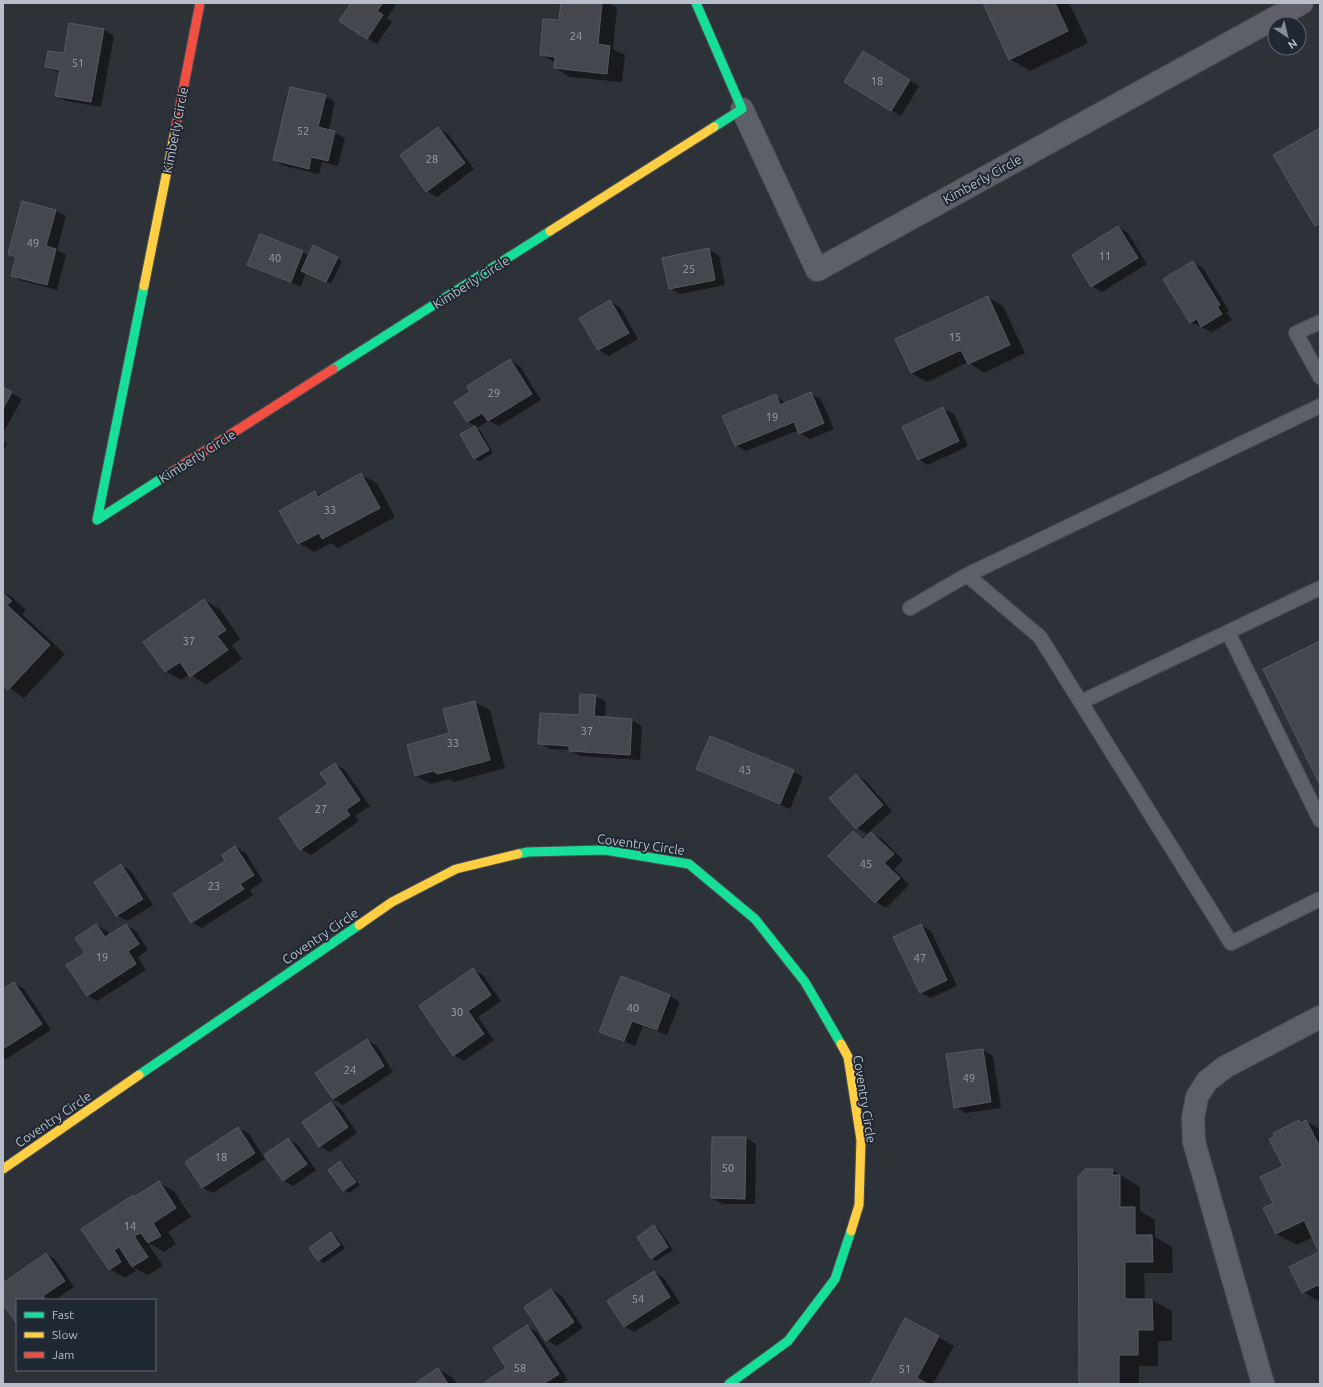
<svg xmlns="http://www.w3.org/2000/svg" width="1323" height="1387" font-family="Ubuntu,sans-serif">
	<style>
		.shadow { fill: #0007; fill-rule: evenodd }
		.building { fill: #44484e; stroke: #555961 }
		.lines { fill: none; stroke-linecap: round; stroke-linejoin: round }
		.lane-casing { stroke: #4a4e54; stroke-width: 16 }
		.street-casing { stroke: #4a4e54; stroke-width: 24 }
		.fast-casing { stroke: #4a4e54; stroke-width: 11 }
		.slow-casing { stroke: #4a4e54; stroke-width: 11 }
		.jam-casing { stroke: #4a4e54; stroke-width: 11 }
		.lane { stroke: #5d6068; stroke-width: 14 }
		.street { stroke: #5d6068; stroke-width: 22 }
		.fast { stroke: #16e098; stroke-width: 9 }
		.slow { stroke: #ffcf43; stroke-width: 9 }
		.jam { stroke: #f24e42; stroke-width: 9 }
		.labels { text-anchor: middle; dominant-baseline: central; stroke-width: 4; stroke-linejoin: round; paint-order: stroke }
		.number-label { font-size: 11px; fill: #9ba0aa }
		.street-label { font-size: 13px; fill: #b8bec9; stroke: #202834 }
	</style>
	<rect width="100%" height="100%" fill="#2d3239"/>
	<path class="shadow" d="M352 3H397L387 18 392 22 377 44 367 38Z
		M562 3H608L617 8 613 49 625 55 622 82 570 77 555 68V63L541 54 560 21Z
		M984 3H1069L1088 43 1030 71 1010 59Z
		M104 30 114 36 101 107 66 101 56 95 60 73 46 67Z
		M874 58 919 86 901 116 891 110Z
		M325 96 335 102 329 130 345 138 338 166 322 162 319 174 284 166 274 160Z
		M438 128 448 134 474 169 437 197 427 191Z
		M1320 129V228L1316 226Z
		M55 211 66 216 57 250 66 255 57 290 22 281 12 276 16 258 9 254Z
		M1118 227 1128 233 1147 264 1102 292 1092 286Z
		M709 250 719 255 725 285 680 294 669 288Z
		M302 252 309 256 337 258 342 261 331 284 306 272 301 287 248 264Z
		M1193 262 1203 268 1229 311 1226 312 1232 320 1212 332 1191 322Z
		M988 297 1003 306 1025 353 984 373 968 362 927 382 911 373Z
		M610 302 620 307 638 339 609 356 599 350 581 318Z
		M510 360 520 366 541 400 499 426 489 421 477 428 480 430 493 453 480 461 475 459 461 435 476 426 468 422Z
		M3 388 22 399 3 433Z
		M811 394 821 399 834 429 810 439 800 433 799 430 746 451 736 445 775 395 787 404Z
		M943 409 954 414 968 446 928 465 918 459Z
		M3 441 7 444 3 451Z
		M361 475 377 483 395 517 338 548 331 543 314 552 299 543 315 492 322 496Z
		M3 592 12 597 26 610 22 614 65 654 24 698 3 684Z
		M204 600 220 609 240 639 232 645 242 659 206 685 190 674 181 680 166 672 145 642Z
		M595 696 606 702 605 718 632 720 642 726 640 760 580 756 570 750 550 749 539 743 580 716Z
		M474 702 490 710 505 768 454 782 449 779 431 784 416 776Z
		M335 764 345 770 370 806 355 816 359 821 311 855 301 849 329 785Z
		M697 769 793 771 803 777 790 809Z
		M856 775 866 781 892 811 867 834 857 828Z
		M853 832 865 840 872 833 882 839 903 860 894 869 909 885 886 908 876 902Z
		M236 847 246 853 263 881 250 890 253 895 202 928 192 922Z
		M121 865 131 871 153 905 127 921 117 915Z
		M96 925 107 931 110 936 126 925 136 931 148 950 138 957 146 970 97 1001 87 995Z
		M921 925 931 931 957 986 931 998 921 993Z
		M473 970 483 975 501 1001 478 1017 494 1040 464 1061 454 1055Z
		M621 978 670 996 680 1002 667 1035 643 1026 635 1046 601 1031Z
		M14 983 24 989 51 1030 6 1059 3 1058V990Z
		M367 1040 377 1046 393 1072 343 1105 333 1099Z
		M983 1050 993 1056 1001 1108 965 1113 955 1107 947 1055Z
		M331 1103 341 1109 357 1133 330 1152 320 1146Z
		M1299 1121 1303 1123 1306 1121 1320 1129V1251L1313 1237 1297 1245 1276 1234 1274 1203 1284 1166 1276 1137ZM1308 1217 1309 1219 1286 1230V1228Z
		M238 1128 249 1134 265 1159 213 1193 203 1188 187 1162Z
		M746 1138 756 1144 755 1204H722L712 1198Z
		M288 1139 298 1145 316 1170 293 1186 283 1180Z
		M340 1162 345 1165 360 1185 349 1193 344 1190Z
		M1112 1170 1140 1187V1211L1155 1220V1237L1172 1247 1173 1273H1144L1145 1300H1152L1172 1311V1341H1158V1366H1139V1384H1080Z
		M159 1183 174 1191 191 1217 168 1232 176 1244 164 1252 151 1244 149 1245 163 1266 148 1275 134 1268 136 1271 125 1278 109 1269 83 1229 133 1196 135 1198Z
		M654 1227 659 1229 673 1250 656 1261 651 1258Z
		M331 1234 336 1236 345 1248 324 1263 319 1260Z
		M1320 1252V1302L1303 1292Z
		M46 1254 56 1260 74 1287 55 1300H17V1322L3 1302V1285Z
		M654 1272 664 1278 680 1303 634 1332 624 1326Z
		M551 1290 562 1296 583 1328 557 1346 546 1340Z
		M906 1319 954 1346 933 1384H871Z
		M527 1327 537 1332 568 1380 562 1384H488L507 1368Z
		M438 1369 453 1378 457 1384H415Z"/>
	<path class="building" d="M351 3H383L377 11 383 15 367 39 339 21Z
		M561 3H602L598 44 610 46 607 74 554 68 555 57 540 55 543 19 559 20Z
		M983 3H1055L1068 31 1009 60Z
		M69 23 104 29 91 102 55 96 60 70 45 67 48 51 64 53Z
		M863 51 910 80 891 111 844 82Z
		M290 87 326 95 318 127 335 131 328 161 311 157 309 169 273 160Z
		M438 127 465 163 426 192 400 155Z
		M1320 128V224L1315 226 1273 155Z
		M22 201 56 210 46 246 56 249 47 285 11 276 16 257 8 254Z
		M1118 226 1138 258 1091 287 1072 255Z
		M260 234 303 251 291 282 247 265Z
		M313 245 338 257 326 282 301 271Z
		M709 248 715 280 669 289 662 258Z
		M1193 261 1220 305 1217 306 1222 314 1201 327 1197 319 1190 323 1163 279Z
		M988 296 1010 345 968 364 961 350 911 373 895 339Z
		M610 300 629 333 598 350 579 318Z
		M510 359 532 394 488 421 482 413 467 422 454 402 470 392 467 386Z
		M3 387 12 392 3 409Z
		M811 392 824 423 799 434 794 422 735 446 722 416 776 394 780 405Z
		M943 407 959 441 918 460 902 427Z
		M475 426 489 450 474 459 460 434Z
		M361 473 380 508 322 539 319 533 298 544 279 511 315 491 318 497Z
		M3 593 12 601 7 605 50 645 8 690 3 686Z
		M204 599 226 630 217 636 228 650 190 677 180 662 165 672 143 642Z
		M1320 641V785L1263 669Z
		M580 694 596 695 594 716 632 719 630 755 569 751V746L538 744 540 713 579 715Z
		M475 701 490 760 438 774 433 771 415 776 407 745 449 733 443 709Z
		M710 736 794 770 780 804 696 769Z
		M335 763 360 800 346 810 350 815 300 850 279 818 328 784 320 773Z
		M856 774 883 805 856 829 829 798Z
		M853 831 863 840 871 832 894 854 884 863 900 878 875 903 828 856Z
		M235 846 254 875 240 884 244 889 191 923 173 894 225 861 222 855Z
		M121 864 143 899 116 916 94 882Z
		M96 924 105 937 126 924 139 944 128 951 136 964 87 996 66 965 85 953 75 938Z
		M921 924 947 980 920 993 893 937Z
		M473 968 491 995 468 1011 484 1034 453 1056 419 1006Z
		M621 976 670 995 657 1030 632 1021 624 1041 599 1032Z
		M14 982 42 1024 3 1049V989Z
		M367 1039 384 1066 333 1099 315 1073Z
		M983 1049 991 1102 954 1108 946 1054Z
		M331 1102 348 1127 319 1147 302 1122Z
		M1299 1120 1301 1123 1306 1120 1320 1147V1288L1318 1285 1302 1293 1289 1267 1319 1252 1304 1220 1276 1234 1263 1208 1273 1203 1260 1177 1283 1166 1269 1139 1275 1137 1273 1133Z
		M238 1127 255 1153 202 1188 185 1162Z
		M712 1137H746L745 1199 711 1198Z
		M288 1138 307 1164 283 1181 264 1155Z
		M340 1161 356 1182 343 1191 328 1170Z
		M1085 1169H1113L1112 1175H1120V1207H1135V1235H1152L1153 1262H1125V1299H1152L1153 1330H1138V1355H1119V1384H1079L1078 1177Z
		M159 1181 176 1208 153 1223 161 1236 148 1243 141 1233 134 1236 148 1257 132 1267 119 1247 114 1250 121 1262 109 1270 81 1229 133 1195 134 1197Z
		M654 1225 668 1247 651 1259 637 1237Z
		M331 1232 340 1245 318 1261 309 1248Z
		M46 1253 65 1281 43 1296 46 1300H17V1324L3 1304V1283Z
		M654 1271 670 1297 624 1327 607 1301Z
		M551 1289 574 1322 546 1341 524 1307Z
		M905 1318 939 1336 917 1378 928 1384H870Z
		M527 1325 559 1374 543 1384H486L485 1382 506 1368 493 1348Z
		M438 1368 448 1384H414Z"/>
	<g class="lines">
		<g class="lane-casing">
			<path id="lane" d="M1320 322 1296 333 1320 377
				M967 575 1040 637 1231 943 1320 899
				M1320 588 1228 632 1320 820
				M910 608 967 575 1320 406
				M1081 702 1228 632"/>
		</g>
		<g class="street-casing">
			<path id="street" d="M742 109 817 270 1302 3
				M1263 1384 1194 1142 1193 1118 1197 1097 1207 1081 1225 1067 1320 1017"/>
		</g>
		<g class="fast-casing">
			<path id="fast" d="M696 3 742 109 714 127
				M144 286 97 520 170 473
				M333 369 550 231
				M518 854 528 852 605 850 689 864 755 919 805 982 841 1044
				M139 1075 359 925
				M729 1384 788 1341 835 1279 851 1231"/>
		</g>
		<g class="slow-casing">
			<path id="slow" d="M550 231 714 127
				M144 286 175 131
				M359 925 392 902 456 869 518 854
				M841 1044 848 1057 861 1140 859 1205 851 1231
				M3 1169 139 1075"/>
		</g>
		<g class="jam-casing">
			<path id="jam" d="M175 131 200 3
				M170 473 333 369"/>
		</g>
		<use href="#lane" class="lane"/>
		<use href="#street" class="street"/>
		<use href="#fast" class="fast"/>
		<use href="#slow" class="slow"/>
		<use href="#jam" class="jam"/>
	</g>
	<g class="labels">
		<g class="number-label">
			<text x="576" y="36">24</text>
			<text x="78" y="63">51</text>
			<text x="877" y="81">18</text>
			<text x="303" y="131">52</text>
			<text x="432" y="159">28</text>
			<text x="33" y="243">49</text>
			<text x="1105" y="256">11</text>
			<text x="275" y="258">40</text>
			<text x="689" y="269">25</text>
			<text x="955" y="337">15</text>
			<text x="494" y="393">29</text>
			<text x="772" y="417">19</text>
			<text x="330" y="510">33</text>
			<text x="189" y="641">37</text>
			<text x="587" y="731">37</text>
			<text x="453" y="743">33</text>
			<text x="745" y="770">43</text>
			<text x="321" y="809">27</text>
			<text x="866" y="864">45</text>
			<text x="214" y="886">23</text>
			<text x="102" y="957">19</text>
			<text x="920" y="958">47</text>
			<text x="633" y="1008">40</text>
			<text x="457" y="1012">30</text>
			<text x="350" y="1070">24</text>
			<text x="969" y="1078">49</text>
			<text x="221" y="1157">18</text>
			<text x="728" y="1168">50</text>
			<text x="130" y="1226">14</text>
			<text x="638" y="1299">54</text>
			<text x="520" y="1368">58</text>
			<text x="905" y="1369">51</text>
		</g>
		<g class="street-label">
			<text transform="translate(175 130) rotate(-79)">Kimberly Circle</text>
			<text transform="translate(982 179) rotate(-29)">Kimberly Circle</text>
			<text transform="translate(471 282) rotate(-32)">Kimberly Circle</text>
			<text transform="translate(197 456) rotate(-32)">Kimberly Circle</text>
			<text transform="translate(641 844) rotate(8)">Coventry Circle</text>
			<text transform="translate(320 936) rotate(-34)">Coventry Circle</text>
			<text transform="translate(865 1099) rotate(81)">Coventry Circle</text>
			<text transform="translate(53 1119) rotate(-34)">Coventry Circle</text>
		</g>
	</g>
	<rect width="1323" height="1387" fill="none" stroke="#b8bec9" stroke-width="8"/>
	<rect x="16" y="1299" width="140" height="72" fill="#202834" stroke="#5d6470"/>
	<rect x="24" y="1312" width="20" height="6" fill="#16e098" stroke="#5d6470"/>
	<text x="52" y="1319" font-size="12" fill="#b8bec9">Fast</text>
	<rect x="24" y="1332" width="20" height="6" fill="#ffcf43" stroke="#5d6470"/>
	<text x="52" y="1339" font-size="12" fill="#b8bec9">Slow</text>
	<rect x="24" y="1352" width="20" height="6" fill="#f24e42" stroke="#5d6470"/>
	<text x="52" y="1359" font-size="12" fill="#b8bec9">Jam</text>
	<g transform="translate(1287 36) rotate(145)"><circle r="19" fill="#202834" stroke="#5d6470"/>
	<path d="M0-3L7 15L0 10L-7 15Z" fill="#878d97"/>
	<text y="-6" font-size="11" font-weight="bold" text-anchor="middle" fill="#b8bec9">N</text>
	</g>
</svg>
